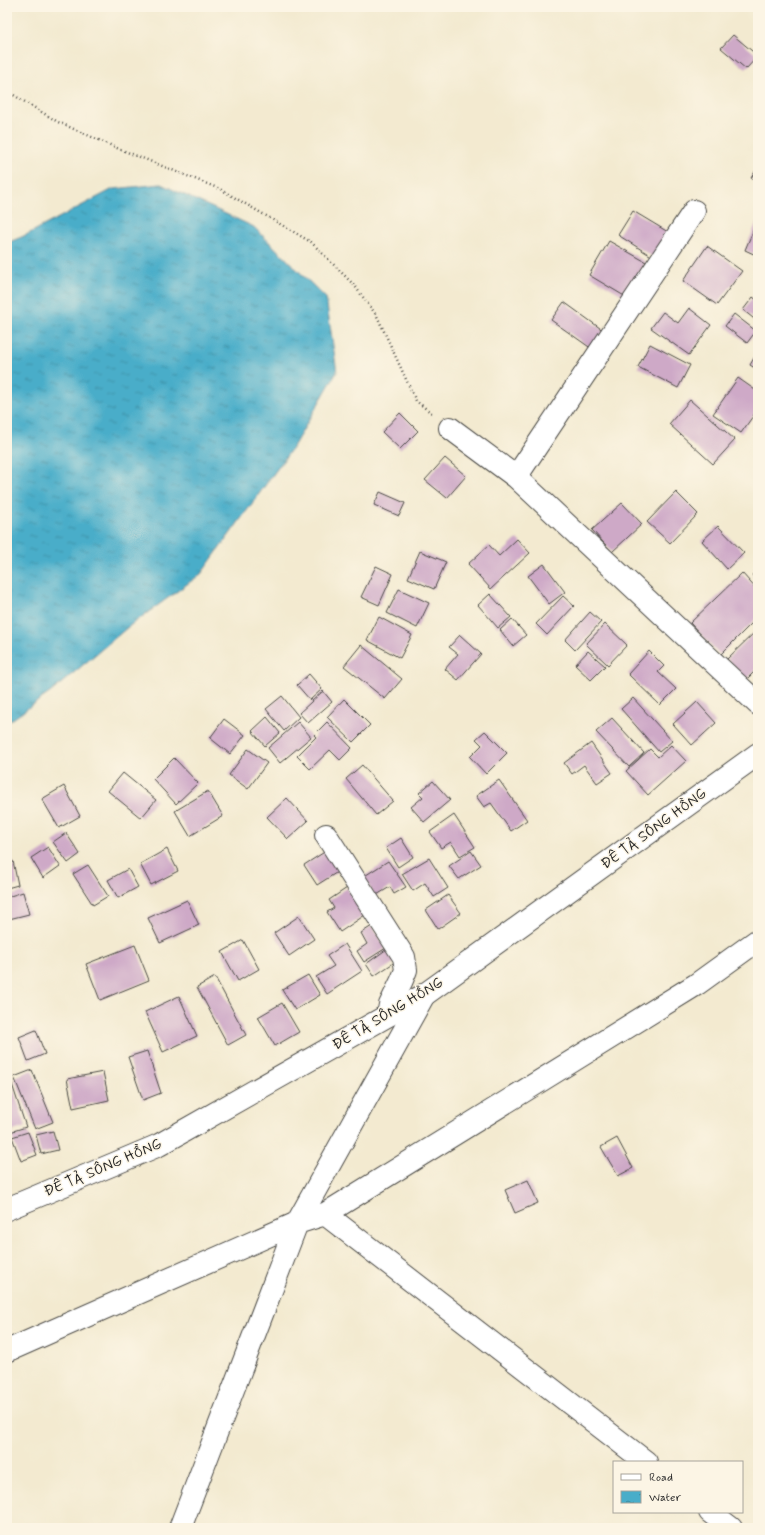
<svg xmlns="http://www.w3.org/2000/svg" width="765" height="1535" font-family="Mynerve,sans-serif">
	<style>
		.water { fill: url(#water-ripples); stroke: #3a6c7a }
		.building { fill: #cea9c7 }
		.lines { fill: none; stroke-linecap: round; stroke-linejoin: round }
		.street-casing { stroke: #494844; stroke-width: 24 }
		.primary-casing { stroke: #494844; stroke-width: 24 }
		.path { stroke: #494844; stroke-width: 2.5; stroke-dasharray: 1 3; stroke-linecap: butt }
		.street { stroke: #fff; stroke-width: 22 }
		.primary { stroke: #fff; stroke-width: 22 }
		.labels { text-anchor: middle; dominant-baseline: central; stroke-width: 3; stroke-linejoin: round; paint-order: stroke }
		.street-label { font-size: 15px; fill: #2b2b2b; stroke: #fcf5e5 }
	</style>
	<defs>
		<pattern id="water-ripples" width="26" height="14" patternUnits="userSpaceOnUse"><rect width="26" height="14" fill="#49adc9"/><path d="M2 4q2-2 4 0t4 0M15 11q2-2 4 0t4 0" fill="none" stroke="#3d8da3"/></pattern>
	</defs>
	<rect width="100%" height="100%" fill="#fcf5e5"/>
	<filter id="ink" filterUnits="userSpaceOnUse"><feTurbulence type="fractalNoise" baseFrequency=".025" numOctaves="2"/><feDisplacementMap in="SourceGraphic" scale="8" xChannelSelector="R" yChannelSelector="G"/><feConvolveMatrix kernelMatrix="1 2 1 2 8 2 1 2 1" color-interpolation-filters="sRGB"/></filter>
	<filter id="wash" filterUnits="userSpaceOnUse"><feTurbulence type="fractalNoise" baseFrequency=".012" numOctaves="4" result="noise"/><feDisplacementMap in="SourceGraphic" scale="16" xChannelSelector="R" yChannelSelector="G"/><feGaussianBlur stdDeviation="0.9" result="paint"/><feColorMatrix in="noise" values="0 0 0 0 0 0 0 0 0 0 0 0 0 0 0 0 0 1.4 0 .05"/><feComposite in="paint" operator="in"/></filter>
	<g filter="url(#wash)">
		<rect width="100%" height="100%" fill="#f3ead0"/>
		<path class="water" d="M161 184 254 227 326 298 337 372 293 447 201 574 128 627 51 692 7 723V243L26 235 113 189Z"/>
		<g id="blocks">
			<path class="building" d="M733 35 758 56 746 69 721 48Z
				M758 167V182L751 178Z
				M633 211 668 232 653 257 618 235Z
				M758 219V256L745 250Z
				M609 241 646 262 626 297 589 275Z
				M707 246 742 271 717 305 683 281Z
				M753 297 758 301V322L743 310Z
				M564 302 604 331 592 349 551 320Z
				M689 308 711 325 689 355 651 328 663 312 678 323Z
				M734 314 756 331 747 343 725 326Z
				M650 344 690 365 678 388 638 367Z
				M758 351V370L750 365Z
				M738 378 758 392V409L741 433 713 414Z
				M690 400 735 440 713 464 669 424Z
				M400 413 418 431 400 449 382 432Z
				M445 458 466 476 447 498 425 480Z
				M380 492 405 503 399 516 374 505Z
				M676 492 698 514 670 543 647 522Z
				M622 503 642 524 612 552 592 530Z
				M718 526 744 553 727 569 702 541Z
				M517 539 530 553 491 589 468 564 489 545 499 556Z
				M420 551 446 562 434 589 408 578Z
				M544 564 565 592 549 604 528 576Z
				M376 566 393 574 379 605 361 597Z
				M758 569V581L752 575Z
				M742 573 758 591V617L720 655 690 623Z
				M399 589 429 603 417 628 387 613Z
				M490 594 511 617 498 628 478 605Z
				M563 596 574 606 547 635 536 624Z
				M590 612 601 622 575 650 565 640Z
				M379 617 412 635 400 658 367 640Z
				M512 619 526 635 513 646 500 630Z
				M605 624 627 645 608 665 586 644Z
				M758 629V672L756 670 746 680 727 659Z
				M460 635 481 654 458 680 445 669 458 654 449 647Z
				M361 645 402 679 385 699 344 666Z
				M588 651 605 666 591 680 575 665Z
				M649 651 664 666 658 672 676 689 660 705 628 674Z
				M309 674 322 689 310 700 297 685Z
				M323 691 332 702 308 723 299 713Z
				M282 696 299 717 284 731 266 709Z
				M633 698 672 741 659 752 621 709Z
				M344 699 370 725 353 742 327 717Z
				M697 702 716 723 692 745 673 724Z
				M267 717 280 733 265 746 252 731Z
				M612 718 644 753 629 767 596 732Z
				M224 719 245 735 230 754 210 738Z
				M298 722 311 737 280 763 268 748Z
				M327 722 352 748 340 760 330 750 310 769 297 756 316 737 314 735Z
				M485 731 507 753 486 774 470 757 482 745 476 739Z
				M591 743 612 773 597 783 584 765 572 774 564 763Z
				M671 745 686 761 648 795 626 771 650 749 658 757Z
				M248 749 267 763 248 789 229 775Z
				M174 758 198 783 176 804 153 779Z
				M362 765 393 801 376 815 346 779Z
				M123 773 156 800 141 818 108 791Z
				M499 780 527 820 511 831 491 803 484 807 476 796Z
				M433 781 450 800 424 822 411 807 423 797 419 793Z
				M64 786 80 816 59 828 42 799Z
				M208 791 223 816 190 836 175 811Z
				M287 798 308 821 288 839 267 817Z
				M454 815 475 847 460 856 451 842 441 848 430 832Z
				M66 833 80 854 68 863 53 842Z
				M401 838 413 857 398 867 386 848Z
				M48 847 60 866 43 878 31 858Z
				M167 849 178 871 151 885 140 864Z
				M326 851 339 871 317 885 304 865Z
				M471 851 481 865 459 879 449 866Z
				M429 858 448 888 434 897 425 883 413 891 402 874Z
				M13 861 18 885 7 888V862Z
				M388 861 406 887 394 894 390 887 375 896 363 877Z
				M88 865 108 896 93 905 73 874Z
				M128 869 138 887 118 898 108 880Z
				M347 888 365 915 340 932 327 912 334 908 329 900Z
				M23 892 29 914 9 919 7 911V897Z
				M448 895 461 913 438 929 426 910Z
				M187 900 199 925 160 943 148 918Z
				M299 916 314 939 289 956 274 933Z
				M372 926 386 948 364 962 357 951 367 944 361 933Z
				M243 940 259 969 238 981 222 952Z
				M345 944 362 971 327 994 316 977 334 966 327 956Z
				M135 945 149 980 100 1000 86 964Z
				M387 949 395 962 374 976 366 964Z
				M308 975 320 995 295 1010 282 990Z
				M215 977 246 1035 228 1045 197 987Z
				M179 996 197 1036 163 1052 145 1012Z
				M282 1003 299 1032 275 1046 258 1017Z
				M36 1030 45 1054 28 1061 19 1037Z
				M147 1051 161 1093 143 1100 128 1057Z
				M7 1069 26 1127 10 1132 7 1123Z
				M32 1070 53 1122 35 1129 14 1077Z
				M103 1072 109 1100 73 1108 67 1079Z
				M53 1131 58 1150 41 1154 36 1135Z
				M28 1132 37 1155 21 1161 12 1137Z
				M617 1138 633 1168 618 1176 601 1147Z
				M528 1180 538 1203 515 1213 505 1190Z"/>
		</g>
	</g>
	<g filter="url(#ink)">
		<use href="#blocks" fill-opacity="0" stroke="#494844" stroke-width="1"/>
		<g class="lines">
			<g class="street-casing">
				<path id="street" d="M450 428 516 477 758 704
					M516 477 694 211
					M326 835 404 957 406 970 402 980 390 1005 388 1015
					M325 1214 646 1462
					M7 1351 297 1223 325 1214 697 984 758 940
					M710 1512 731 1528
					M180 1528 297 1223 424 995"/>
			</g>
			<g class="primary-casing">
				<path id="primary" d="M7 1209 159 1145 424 995 758 754"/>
			</g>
			<path class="path" d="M7 91 58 122 117 148 220 189 311 242 354 285 377 316 416 401 433 414"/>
			<use href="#street" class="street"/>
			<use href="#primary" class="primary"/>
		</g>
	</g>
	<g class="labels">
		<g class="street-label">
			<text transform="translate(654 829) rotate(-36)">ĐÊ TẢ SÔNG HỒNG</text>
			<text transform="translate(388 1014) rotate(-31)">ĐÊ TẢ SÔNG HỒNG</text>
			<text transform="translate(103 1168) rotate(-23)">ĐÊ TẢ SÔNG HỒNG</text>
		</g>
	</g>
	<rect width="765" height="1535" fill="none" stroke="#fcf5e5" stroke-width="24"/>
	<rect x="613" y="1461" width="130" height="52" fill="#fcf5e5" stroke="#a8a49b"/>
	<rect x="621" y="1474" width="20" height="6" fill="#ffffff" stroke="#a8a49b"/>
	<text x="649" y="1481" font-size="12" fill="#2b2b2b">Road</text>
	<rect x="621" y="1491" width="20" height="12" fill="url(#water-ripples)" stroke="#a8a49b"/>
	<text x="649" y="1501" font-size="12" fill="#2b2b2b">Water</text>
</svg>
